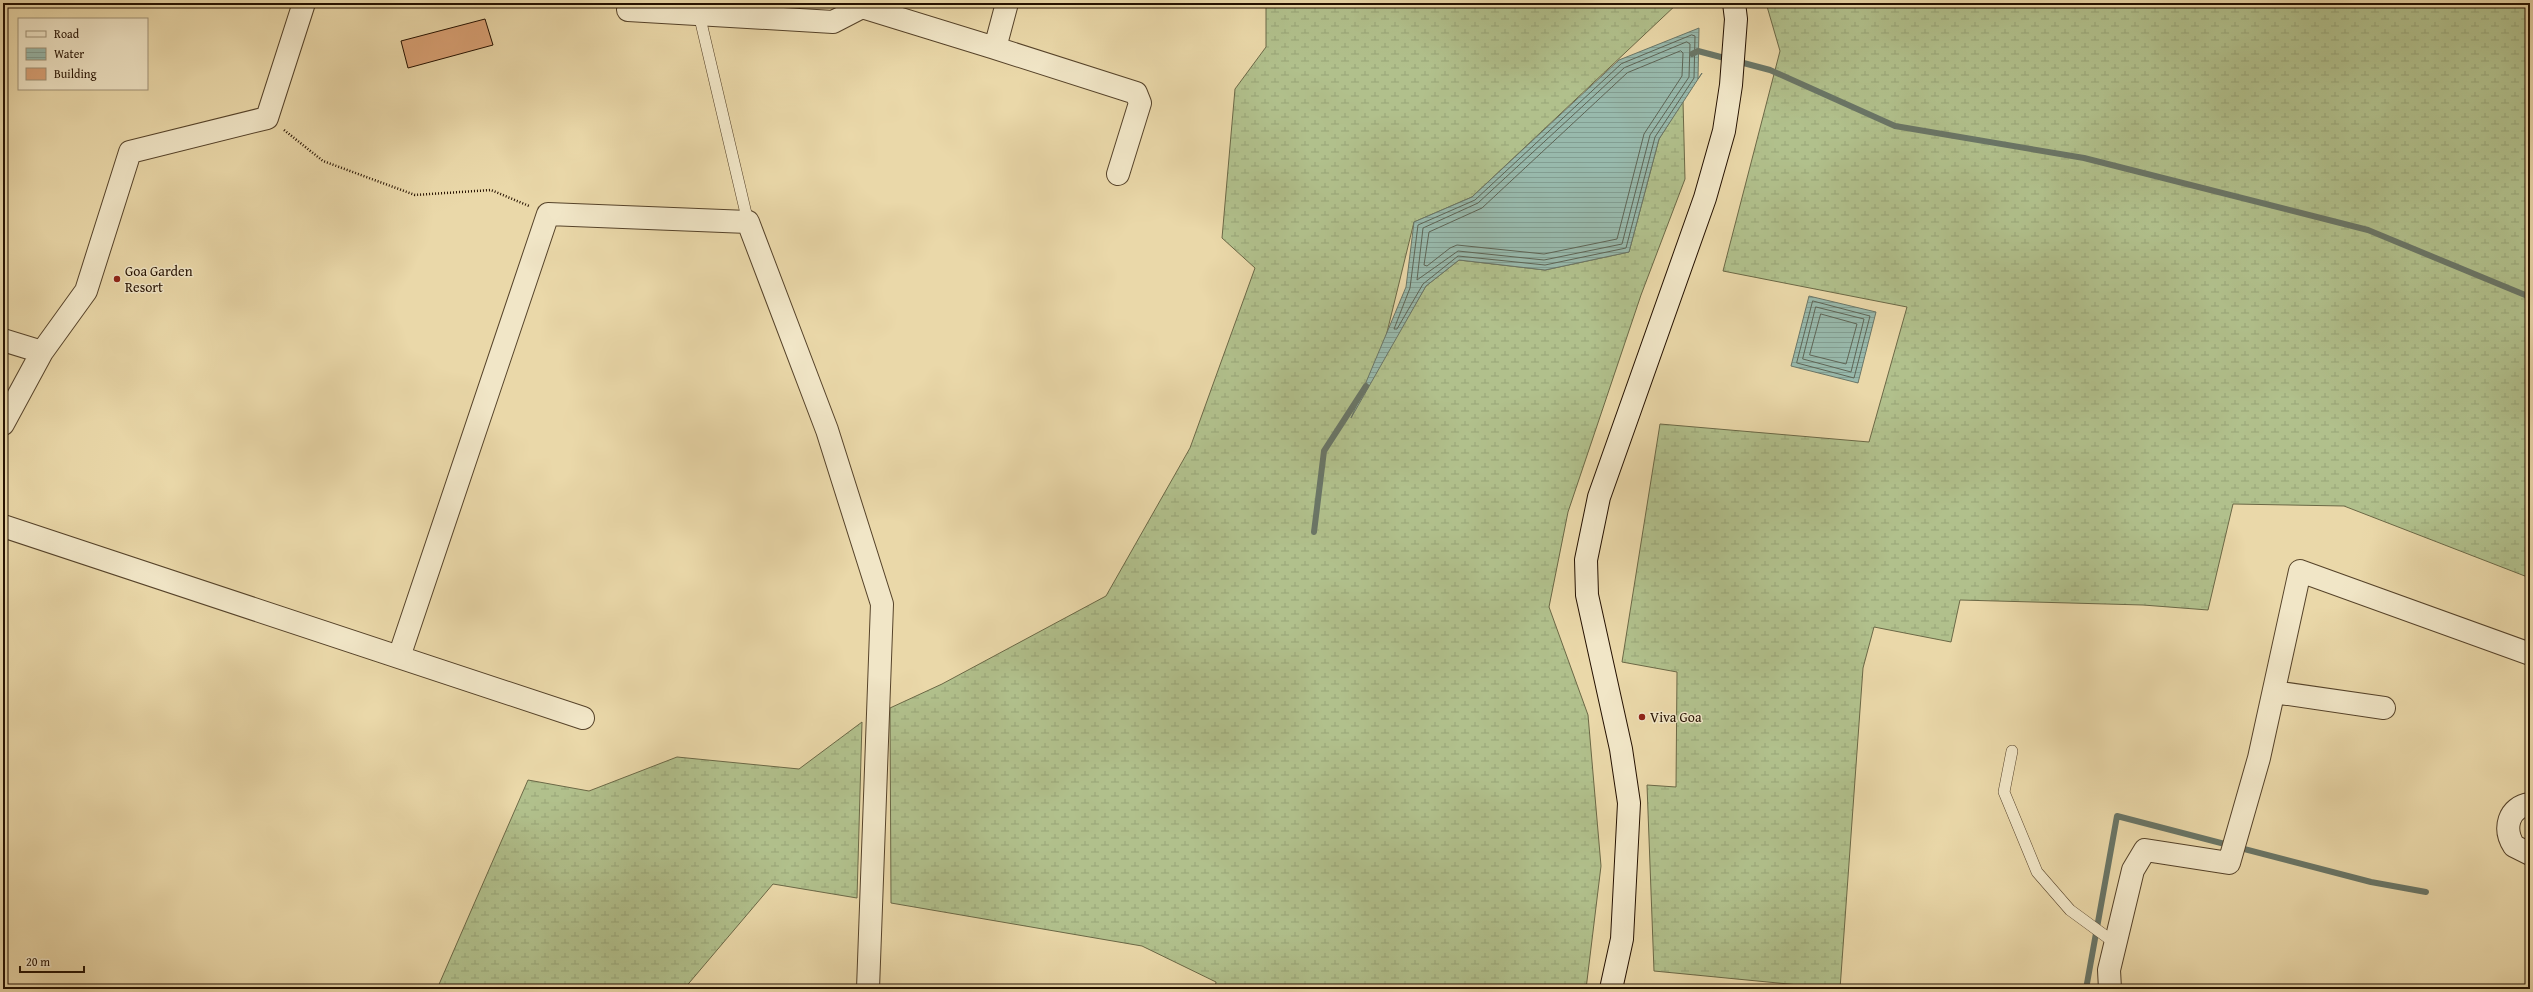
<svg xmlns="http://www.w3.org/2000/svg" width="2533" height="992" font-family="'Gentium Book Plus',serif">
	<style>
		.wetland { fill: url(#wetland-marsh); stroke: #6b6846 }
		.water { fill: url(#water-rules); stroke: #6a7667 }
		.lines { fill: none; stroke-linecap: round; stroke-linejoin: round }
		.shore { stroke: #5e6556; stroke-width: 1 }
		.stream { stroke: #6a7667; stroke-width: 6 }
		.building { fill: #d9a175; stroke: #251100 }
		.lane-casing { stroke: #56432a; stroke-width: 12 }
		.street-casing { stroke: #56432a; stroke-width: 24 }
		.secondary-casing { stroke: #251100; stroke-width: 24 }
		.path { stroke: #251100; stroke-width: 2.5; stroke-dasharray: 1 2; stroke-linecap: butt }
		.lane { stroke: #f1e6c7; stroke-width: 11 }
		.street { stroke: #f1e6c7; stroke-width: 22 }
		.secondary { stroke: #f1e6c7; stroke-width: 22 }
		.poi-dot { fill: #8f2418; stroke: #f1e6c7; stroke-width: 1.5 }
		.labels { text-anchor: middle; dominant-baseline: central; stroke-width: 3; stroke-linejoin: round; paint-order: stroke }
		.poi-label { font-size: 14px; fill: #251100; stroke: #f1e6c7; text-anchor: start }
	</style>
	<defs>
		<pattern id="wetland-marsh" width="20" height="14" patternUnits="userSpaceOnUse"><rect width="20" height="14" fill="#b1c08c"/><path d="M1 5h8M5 5V1M11 12h8M15 12V8" fill="none" stroke="#98a477"/></pattern>
		<pattern id="water-rules" width="6" height="5" patternUnits="userSpaceOnUse"><rect width="6" height="5" fill="#98b9ac"/><path d="M0 2.5h6" fill="none" stroke="#839e92"/></pattern>
	</defs>
	<rect width="100%" height="100%" fill="#ead8a9"/>
	<filter id="stains"><feTurbulence type="fractalNoise" baseFrequency=".005" numOctaves="4"/><feColorMatrix values="0 0 0 0 .2 0 0 0 0 .09 0 0 0 0 .02 0 0 0 .5 -.17"/></filter>
	<radialGradient id="worn" r=".72"><stop offset=".6" stop-color="#630" stop-opacity="0"/><stop offset="1" stop-color="#630" stop-opacity=".3"/></radialGradient>
	<path class="wetland" d="M1266 3H1678L1472 197 1414 222 1379 365 1426 286 1459 260 1545 270 1629 252 1659 139 1683 101 1685 179 1641 295 1568 512 1549 607 1588 715 1601 866 1586 989H1215L1216 982 1142 946 891 903 890 708 942 684 1106 596 1190 448 1255 268 1222 238 1235 89 1266 47Z
		M1766 3H2530V578L2344 506 2233 504 2208 610 2143 605 1960 600 1951 642 1874 627 1863 668 1840 989 1654 971 1647 785 1676 787 1677 672 1622 662 1660 424 1869 442 1907 307 1723 271 1780 51Z
		M862 722 857 898 773 884 684 989H437L528 780 589 791 677 757 799 769Z"/>
	<path class="water" d="M1699 28 1698 79 1702 73 1659 139 1629 252 1545 270 1459 260 1426 286 1351 418 1406 287 1414 222 1472 197 1619 60Z
		M1809 296 1876 312 1858 383 1791 366Z"/>
	<g class="lines">
		<path class="shore" d="M1692 35 1695 36 1694 78 1655 137 1626 248 1545 265 1458 256 1423 284 1397 329H1394L1410 288 1418 225 1475 200 1621 64Z
			M1687 42 1690 44 1689 77 1650 135 1622 244 1544 260 1458 251 1417 280 1423 228 1478 203 1624 68Z
			M1681 51 1683 53 1682 76 1644 134 1617 239 1544 254 1457 245 1450 248 1427 266 1424 265 1429 232 1482 208 1627 73Z
			M1813 301 1870 316 1854 378 1797 363Z
			M1816 307 1864 319 1851 372 1803 359Z
			M1821 314 1857 324 1846 364 1810 355Z"/>
		<path class="stream" d="M1692 54 1698 51 1770 70 1895 126 2084 158 2368 230 2530 297
			M1314 532 1324 451 1366 386
			M2086 989 2117 816 2371 882 2426 892"/>
	</g>
	<path class="building" d="M485 19 493 45 408 68 401 41Z"/>
	<g class="lines">
		<g class="lane-casing">
			<path id="lane" d="M699 14 748 222
				M2012 751 2004 792 2037 872 2070 910 2115 943"/>
		</g>
		<g class="street-casing">
			<path id="street" d="M862 3V7L995 48 1007 3
				M628 10 833 22 862 7
				M995 48 1136 93 1140 103 1118 174
				M3 340 42 352 86 291 130 152 267 118 304 3
				M3 424 42 352
				M3 526 583 718
				M399 657 548 214 748 222 827 430 882 604 868 989
				M2274 692 2384 708
				M2530 804C2508 807 2503 829 2514 846L2530 854
				M2110 989 2109 970 2133 870 2145 850 2229 863 2259 758 2300 571 2530 654"/>
		</g>
		<g class="secondary-casing">
			<path id="secondary" d="M1611 989 1622 939 1629 803 1621 749 1587 595 1586 560 1599 497 1705 198 1724 131 1731 85 1736 19 1734 3"/>
		</g>
		<path class="path" d="M284 130 323 161 415 195 491 190 529 206"/>
		<use href="#lane" class="lane"/>
		<use href="#street" class="street"/>
		<use href="#secondary" class="secondary"/>
	</g>
	<g class="poi-dot">
		<circle cx="117" cy="279" r="4"/>
		<circle cx="1642" cy="717" r="4"/>
	</g>
	<g class="labels">
		<g class="poi-label">
			<text x="125" y="271">Goa Garden<tspan x="125" dy="16">Resort</tspan></text>
			<text x="1650" y="717">Viva Goa</text>
		</g>
	</g>
	<rect width="2533" height="992" fill="none" stroke="#ead8a9" stroke-width="16"/>
	<rect x="4" y="4" width="2525" height="984" fill="none" stroke="#251100" stroke-width="2"/>
	<rect x="8" y="8" width="2517" height="976" fill="none" stroke="#251100"/>
	<rect x="18" y="18" width="130" height="72" fill="#f1e6c7" stroke="#9f9177"/>
	<rect x="26" y="31" width="20" height="6" fill="#f1e6c7" stroke="#9f9177"/>
	<text x="54" y="38" font-size="12" fill="#251100">Road</text>
	<rect x="26" y="48" width="20" height="12" fill="url(#water-rules)" stroke="#9f9177"/>
	<text x="54" y="58" font-size="12" fill="#251100">Water</text>
	<rect x="26" y="68" width="20" height="12" fill="#d9a175" stroke="#9f9177"/>
	<text x="54" y="78" font-size="12" fill="#251100">Building</text>
	<path d="M20 966v6h64v-6" fill="none" stroke="#251100" stroke-width="2"/>
	<text x="26" y="966" font-size="12" fill="#251100" stroke="#f1e6c7" stroke-width="3" paint-order="stroke">20 m</text>
	<rect width="100%" height="100%" filter="url(#stains)"/>
	<rect width="100%" height="100%" fill="url(#worn)"/>
</svg>
